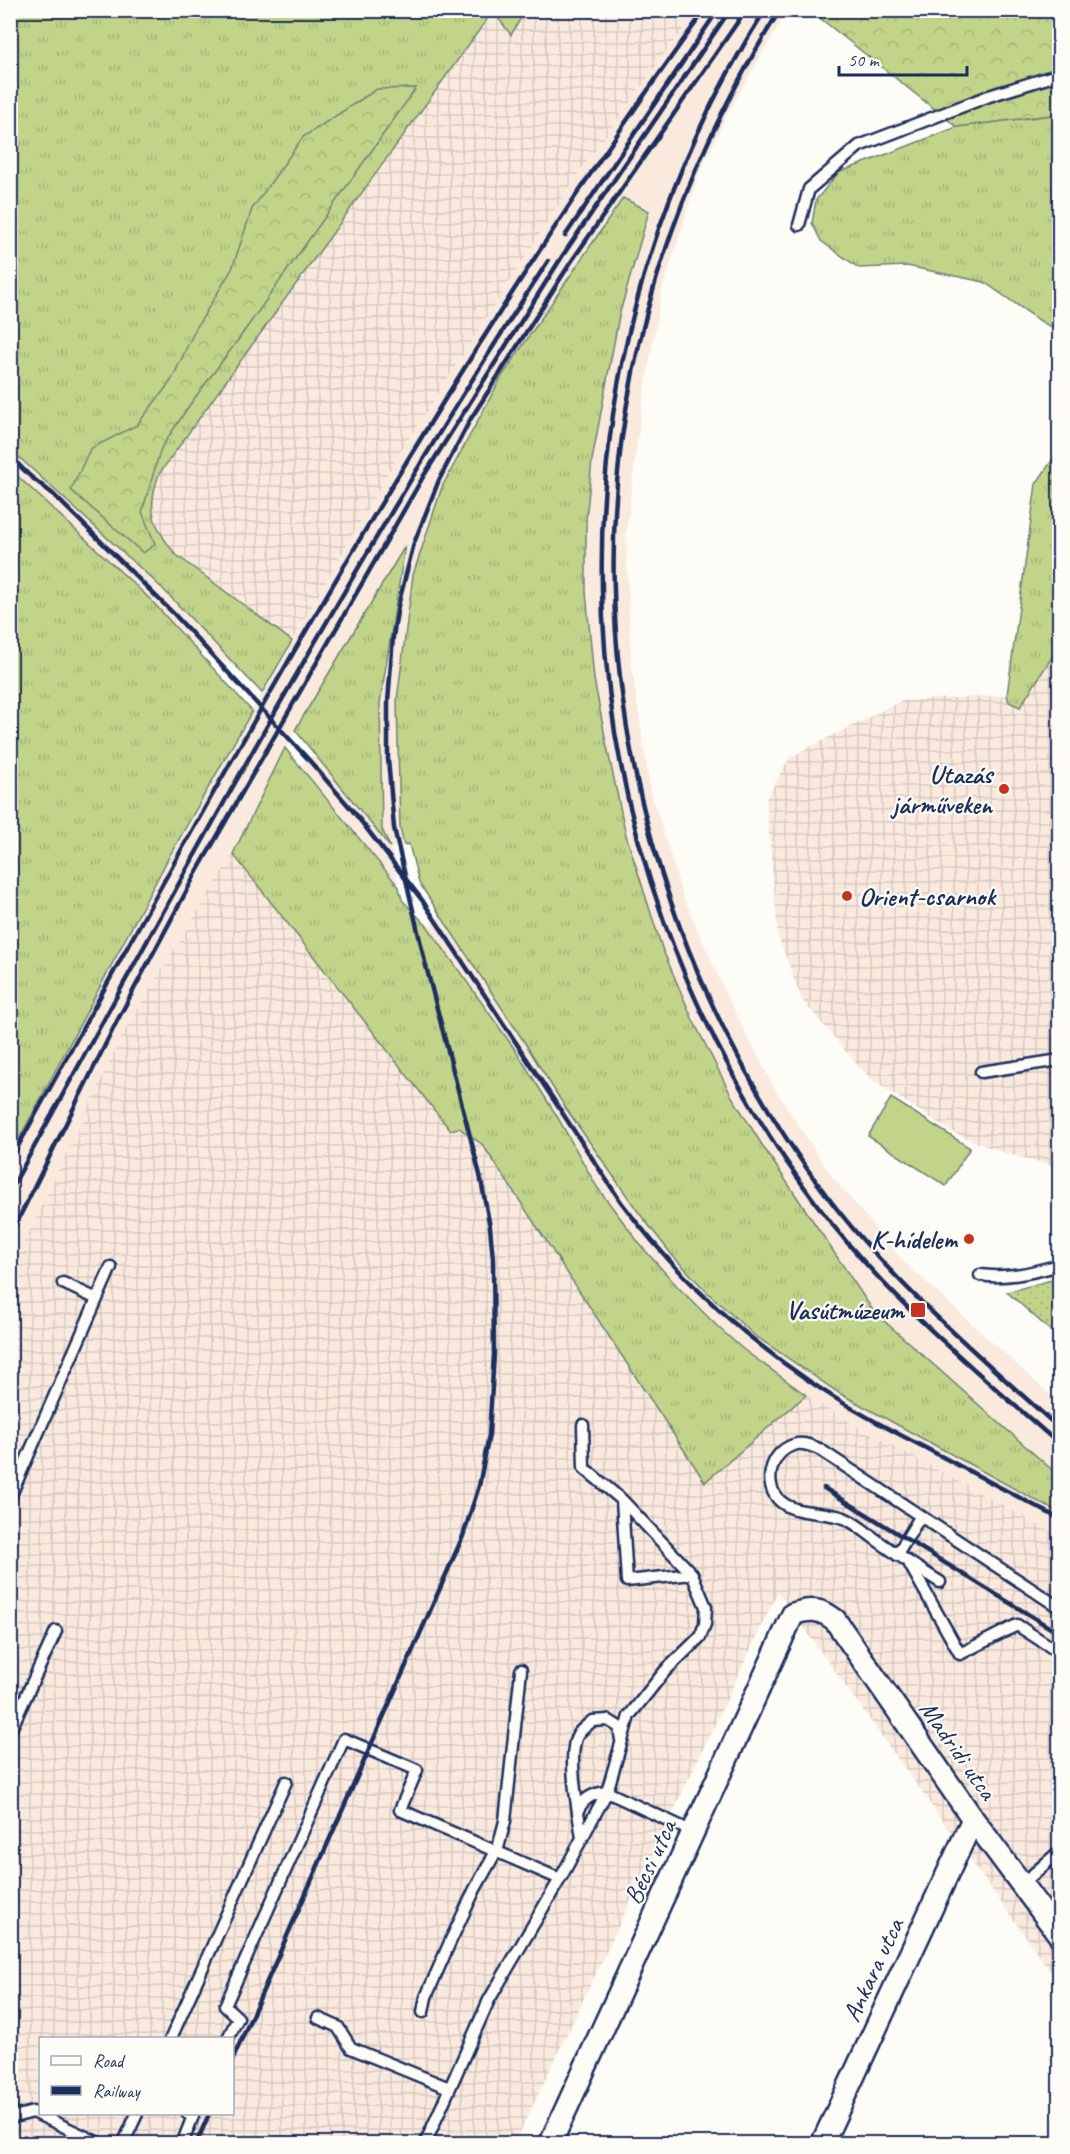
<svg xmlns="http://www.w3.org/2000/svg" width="1070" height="2154" font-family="Caveat,sans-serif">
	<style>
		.built { fill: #faeade }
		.industrial { fill: url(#industrial-grid); fill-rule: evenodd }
		.grass { fill: url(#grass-tufts); stroke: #6e8274; stroke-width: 1.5 }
		.forest { fill: url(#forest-crowns); stroke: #6e8274; stroke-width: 1.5 }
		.park { fill: url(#park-dots); stroke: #6e8274; stroke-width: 1.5 }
		.pitch { fill: #c1d489; stroke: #6e8274; stroke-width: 1.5 }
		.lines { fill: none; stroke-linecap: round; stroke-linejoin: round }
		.lane-casing { stroke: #1b2f5e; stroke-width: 15 }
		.street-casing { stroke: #1b2f5e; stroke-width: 26 }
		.lane { stroke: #fdfcf7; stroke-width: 10 }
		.street { stroke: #fdfcf7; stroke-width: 21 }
		.rail { stroke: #1b2f5e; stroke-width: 4.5 }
		.poi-dot { fill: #c8321e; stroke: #fdfcf7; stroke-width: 2 }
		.labels { text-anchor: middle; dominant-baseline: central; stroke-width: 4.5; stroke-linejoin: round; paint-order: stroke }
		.poi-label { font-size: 26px; font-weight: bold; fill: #1b2f5e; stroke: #fdfcf7; text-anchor: end }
		.street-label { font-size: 26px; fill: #1b2f5e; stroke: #fdfcf7 }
	</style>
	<defs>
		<pattern id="industrial-grid" width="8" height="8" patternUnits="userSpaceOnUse" patternTransform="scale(1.5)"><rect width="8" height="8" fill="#faeade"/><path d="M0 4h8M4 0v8" fill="none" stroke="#d6c9c1"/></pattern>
		<pattern id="grass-tufts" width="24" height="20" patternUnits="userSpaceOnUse" patternTransform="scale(1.5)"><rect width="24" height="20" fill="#c1d489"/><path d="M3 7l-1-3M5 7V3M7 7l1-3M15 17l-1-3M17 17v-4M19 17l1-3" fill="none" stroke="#a5b679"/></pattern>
		<pattern id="forest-crowns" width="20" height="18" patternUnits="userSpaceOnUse" patternTransform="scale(1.5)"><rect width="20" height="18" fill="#c1d489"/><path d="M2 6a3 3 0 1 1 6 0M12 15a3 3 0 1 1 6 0" fill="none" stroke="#a5b679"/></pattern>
		<pattern id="park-dots" width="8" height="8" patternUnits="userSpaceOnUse" patternTransform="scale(1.5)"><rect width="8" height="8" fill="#c1d489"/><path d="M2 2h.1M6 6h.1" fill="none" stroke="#a5b679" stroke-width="1.8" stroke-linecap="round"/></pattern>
	</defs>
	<rect width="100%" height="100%" fill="#fdfcf7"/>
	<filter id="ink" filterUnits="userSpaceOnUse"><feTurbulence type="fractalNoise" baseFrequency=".0167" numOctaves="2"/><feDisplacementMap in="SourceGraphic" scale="12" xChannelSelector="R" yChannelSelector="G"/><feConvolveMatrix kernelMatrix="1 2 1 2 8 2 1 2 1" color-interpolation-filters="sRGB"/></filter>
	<g filter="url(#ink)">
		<path class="built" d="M696 11H787L728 113 698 176 662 290 641 412 626 535 631 663 650 788 682 894 726 994 773 1086 831 1175 905 1263 1059 1403V1476L874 1312 764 1148 731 1095 692 1018 662 948 626 835 606 742 594 679 586 593V521L592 460 619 316 649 211 413 575 397 700 400 827 404 845 391 848 399 887 301 765 316 753 389 844 382 829 380 703 404 548 295 730 233 854 127 1026 11 1272V1154L170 855 398 456 580 171Z
			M10 450 162 588 239 669 203 650 200 653 150 599 11 470Z
			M441 917 525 1043 565 1107 639 1213 707 1292 754 1335 839 1393 1059 1513V1536L841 1417 783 1380 744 1350 696 1305 642 1247 597 1187 558 1118 516 1051 428 927Z"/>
		<path class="industrial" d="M494 11H696L580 171 398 456 292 641 175 554 161 535 152 512 151 494 159 474Z
			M1059 646V1167L1004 1153 952 1132 875 1082 862 1070 802 1000 778 936 766 799 790 757 901 701 1007 695 1009 702 1020 707Z
			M233 854 450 1130 459 1128 483 1145 704 1481 806 1395 841 1417 1059 1536V1983L778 1592 515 2143H11L10 1272 127 1026ZM40 2038H232V2114H40Z"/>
		<path class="grass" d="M10 11H525L511 35 493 11 159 474C146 510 153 525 175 554L292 641 262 693 162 588 11 450Z
			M1059 114V332L1039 320 984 282 907 266 859 268 821 241 812 223 816 200 838 173 957 127Z
			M623 198 649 211 619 316 592 460 586 521V592L594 679 606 742 626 835 662 948 692 1018 731 1095 764 1148 874 1312 1059 1476V1513L839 1393 754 1335 707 1292 672 1255 639 1213 565 1107 525 1043 419 883 409 844 404 845 400 827 397 700 413 575 442 487 502 376Z
			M1059 450V646L1020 707 1009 702 1007 695 1036 484Z
			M11 470 150 599 252 711 170 855 11 1154Z
			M405 546 380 703 382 829 390 847 295 730Z
			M285 748 399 887 402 900 428 927 516 1051 558 1118 597 1187 642 1247 677 1286 718 1327 744 1350 806 1395 705 1482 483 1145 459 1128 450 1130 233 854Z"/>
		<path class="forest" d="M811 11H1059V114L957 127Z
			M416 88 238 340 191 403 161 448 142 512 155 544 143 553 71 490 90 449 137 425 171 381 195 330 232 269 252 209 303 137 377 89Z"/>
		<path class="park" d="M1059 1278H1060L1059 1338 1007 1292Z"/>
		<path class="pitch" d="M891 1098 970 1148 946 1186 868 1136Z"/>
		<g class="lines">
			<g class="lane-casing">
				<path id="lane" d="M799 225 809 189 859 146 989 96 1060 74
					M981 1072 1060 1060
					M980 1275C1008 1279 1033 1272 1060 1265
					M63 1283 97 1299
					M10 1497 111 1267
					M622 1500 627 1581 692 1574
					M897 1555 920 1517
					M909 1563 960 1654 1017 1625 1060 1653
					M940 1582C919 1569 899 1556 878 1541 868 1534 856 1523 844 1518 823 1510 794 1516 778 1499 762 1481 772 1449 797 1444 805 1443 812 1446 819 1449L1060 1608
					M10 1731 56 1631
					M578 1810C584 1798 593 1793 607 1792L629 1716 665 1671 700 1637 705 1624 706 1607 692 1574 622 1500 584 1468 583 1425
					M582 1838C579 1816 566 1753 578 1734 581 1730 588 1725 592 1721L608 1720 619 1727 621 1740
					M1022 1884 1060 1851
					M423 2012 426 1997 450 1942 475 1889 498 1848 505 1821 521 1670
					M318 2018 338 2027 351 2048 449 2088
					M171 2038 286 1782
					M228 2038 238 2018 225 2006 344 1739 417 1770 400 1810 560 1879
					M10 2118 33 2112 101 2144
					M123 2144 137 2114
					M182 2144 193 2116 188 2114
					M425 2144 489 2000 560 1879 607 1792 693 1832"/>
			</g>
			<g class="street-casing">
				<path id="street" d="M550 2144 793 1614C811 1608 821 1609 835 1620L973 1819 1060 1936
					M822 2144 973 1819"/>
			</g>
			<use href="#lane" class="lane"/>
			<use href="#street" class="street"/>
			<path class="rail" d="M765 10C527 385 553 852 818 1206 886 1297 975 1370 1060 1445
				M780 10C710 121 659 243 633 372 575 652 650 955 818 1184 886 1278 974 1351 1060 1429
				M565 236 718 10
				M10 456 30 476 53 494 174 614 308 759 353 811 422 900 621 1202C674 1273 738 1333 812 1383 851 1410 893 1431 935 1453 976 1475 1018 1497 1060 1519
				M10 1161C225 768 441 373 705 10
				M10 1191C182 877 352 561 548 261
				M10 1236 117 1021 195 875 423 477 563 255 730 10
				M824 1488 1060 1634
				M232 2061 463 1536 479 1486 489 1435 494 1354 493 1259 490 1227 480 1175 425 962 394 828 388 759V702L393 637 398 606 414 543 439 480 470 420 571 262 746 10
				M196 2144 209 2114"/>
		</g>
	</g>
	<g class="poi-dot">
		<circle cx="1004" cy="789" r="6"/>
		<circle cx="847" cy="896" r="6"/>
		<circle cx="969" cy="1239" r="6"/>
		<rect x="910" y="1302" width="16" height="16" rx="3"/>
	</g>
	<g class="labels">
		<g class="poi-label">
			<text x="992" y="774">Utazás<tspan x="992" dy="30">járműveken</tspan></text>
			<text x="859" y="896" text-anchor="start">Orient-csarnok</text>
			<text x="957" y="1239">K-hídelem</text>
			<text x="904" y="1310">Vasútmúzeum</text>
		</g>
		<g class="street-label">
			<text transform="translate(958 1750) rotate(55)">Madridi utca</text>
			<text transform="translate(650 1862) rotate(-65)">Bécsi utca</text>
			<text transform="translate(873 1970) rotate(-65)">Ankara utca</text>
		</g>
	</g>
	<rect width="1070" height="2154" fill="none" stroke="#fdfcf7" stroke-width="36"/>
	<rect x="18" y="18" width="1034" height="2118" fill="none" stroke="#1b2f5e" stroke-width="2" filter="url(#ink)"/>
	<rect x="39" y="2037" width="195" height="78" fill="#fdfcf7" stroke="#a3aaba" stroke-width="1.5"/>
	<rect x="51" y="2056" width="30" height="9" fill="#fdfcf7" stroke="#a3aaba" stroke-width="1.5"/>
	<text x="93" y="2067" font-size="18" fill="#1b2f5e">Road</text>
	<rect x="51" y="2086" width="30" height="9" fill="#1b2f5e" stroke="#a3aaba" stroke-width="1.5"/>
	<text x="93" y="2097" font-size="18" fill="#1b2f5e">Railway</text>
	<path d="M839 66v9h128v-9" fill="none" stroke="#1b2f5e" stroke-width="3"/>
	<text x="848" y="66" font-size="18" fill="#1b2f5e" stroke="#fdfcf7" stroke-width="4.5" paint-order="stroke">50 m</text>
</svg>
